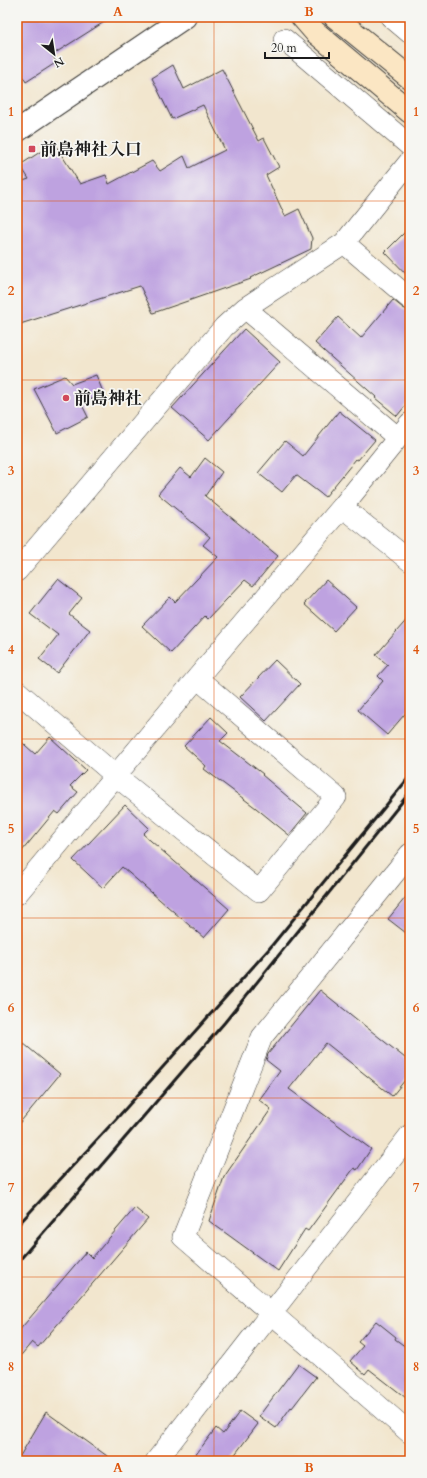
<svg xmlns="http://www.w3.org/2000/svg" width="427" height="1478" font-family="Cardo,'Noto Serif JP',serif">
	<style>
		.building { fill: #bea2e0 }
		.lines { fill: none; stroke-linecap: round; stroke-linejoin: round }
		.minor-casing { stroke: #3c3a37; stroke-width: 22 }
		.tertiary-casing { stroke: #3c3a37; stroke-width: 24 }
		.secondary-casing { stroke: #3c3a37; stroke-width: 24 }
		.minor { stroke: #fff; stroke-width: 21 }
		.tertiary { stroke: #fff; stroke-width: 22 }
		.secondary { stroke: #fbe6c3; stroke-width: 22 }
		.rail { stroke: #1c1c1c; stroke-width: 3 }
		.grid { fill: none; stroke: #de560d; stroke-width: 1; stroke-opacity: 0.55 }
		.poi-dot { fill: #d1495b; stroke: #f6f6f2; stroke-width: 1.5 }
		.labels { text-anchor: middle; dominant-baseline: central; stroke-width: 3.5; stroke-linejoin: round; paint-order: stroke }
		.poi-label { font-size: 17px; font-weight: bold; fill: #1c1c1c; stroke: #f6f6f2; text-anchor: start }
		.neatline { fill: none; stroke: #de560d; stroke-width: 1.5 }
		.grid-label { font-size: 13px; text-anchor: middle; font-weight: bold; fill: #de560d }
	</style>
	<rect width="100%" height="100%" fill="#f6f6f2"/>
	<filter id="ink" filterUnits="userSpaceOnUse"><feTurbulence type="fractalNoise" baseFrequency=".025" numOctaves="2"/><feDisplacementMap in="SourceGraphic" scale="8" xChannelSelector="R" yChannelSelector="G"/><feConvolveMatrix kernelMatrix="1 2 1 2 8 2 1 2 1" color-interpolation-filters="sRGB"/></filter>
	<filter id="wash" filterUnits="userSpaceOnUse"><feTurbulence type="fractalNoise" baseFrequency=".012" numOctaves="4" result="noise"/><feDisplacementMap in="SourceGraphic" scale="16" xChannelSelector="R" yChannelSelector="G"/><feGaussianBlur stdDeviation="0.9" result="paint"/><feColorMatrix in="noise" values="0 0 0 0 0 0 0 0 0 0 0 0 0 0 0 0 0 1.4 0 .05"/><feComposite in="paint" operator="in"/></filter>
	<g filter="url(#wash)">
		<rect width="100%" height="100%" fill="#f2e6ce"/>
		<g id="blocks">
			<path class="building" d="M17 17H112L52 55 57 62 26 82 23 77 17 81Z
				M173 65 184 89 222 69 259 141 264 138 279 167 266 175 285 216 299 209 312 238 311 249 250 278 251 279 153 313 140 286 17 325V183L29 179 20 165 54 143 80 184 106 175 109 184 152 161 160 171 184 156 189 168 225 150 203 105 172 119 152 78Z
				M410 227V278L385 252Z
				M393 300 403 308 410 311V400L397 416 375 398 376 397 315 343 338 317 361 338Z
				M244 329 280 362 209 440 172 408Z
				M96 375 103 392 82 405 88 417 57 433 34 389 65 376 72 384Z
				M339 411 375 440 358 460 356 459 325 497 296 475 282 492 258 473 285 441 303 456Z
				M205 458 222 472 205 496 278 556 253 586 245 580 208 619 205 616 171 653 142 626 170 597 175 602 218 557 203 545 210 537 158 494 180 468 191 477Z
				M58 579 82 598 69 614 90 630 57 673 39 659 58 635 30 614Z
				M326 580 356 607 334 631 304 604Z
				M410 616V708L387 735 358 710 383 681 378 676 388 665 376 655Z
				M275 660 300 684 266 721 240 697Z
				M211 717 228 733 220 741 263 774 262 775 307 813 289 835 256 808 204 769 206 766 184 746Z
				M50 737 86 770 70 786 78 792 59 814 55 811 17 857V738L35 754Z
				M125 805 149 828 143 834 229 909 204 938 122 867 103 888 73 860Z
				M410 892V936L388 919Z
				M320 990 410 1062V1074L392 1096 326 1043 289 1089 371 1149 357 1170 354 1168 308 1231 305 1229 278 1271 209 1221 224 1177 271 1109 259 1100 280 1071 266 1060 268 1054Z
				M17 1038 60 1074 17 1126Z
				M135 1208 148 1219 38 1347 32 1342 17 1360V1333L86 1252 92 1258Z
				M376 1321 396 1337 395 1339 410 1350V1401L369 1369 365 1374 350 1361 363 1346 358 1342Z
				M298 1364 316 1377 292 1408 291 1407 276 1428 259 1416Z
				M240 1411 258 1424 230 1461H191L216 1428 223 1434Z
				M46 1412 114 1461H17Z"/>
		</g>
	</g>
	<g filter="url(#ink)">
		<use href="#blocks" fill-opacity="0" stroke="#3c3a37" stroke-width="1"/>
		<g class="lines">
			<g class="minor-casing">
				<path id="minor" d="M391 17 410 33
					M284 39 410 146
					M344 243 410 161
					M245 308 398 438
					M342 507 410 561
					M17 571 224 327 245 308 344 243 410 299
					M17 691 116 776 259 891 336 797 197 678
					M410 854 262 1037 183 1237 410 1433
					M17 894 197 678 342 507 410 423
					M156 1461 410 1135"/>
			</g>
			<g class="tertiary-casing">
				<path id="tertiary" d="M17 131 185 17"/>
			</g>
			<g class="secondary-casing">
				<path id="secondary" d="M302 17 315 32 410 112
					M335 17 410 78"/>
			</g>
			<use href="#minor" class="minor"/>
			<use href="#tertiary" class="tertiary"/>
			<use href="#secondary" class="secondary"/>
			<path class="rail" d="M17 1226 118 1117 269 949 410 776
				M17 1263 225 1022 410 792"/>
		</g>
	</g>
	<path class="grid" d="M214 17V1461M17 201H410M17 380H410M17 560H410M17 739H410M17 918H410M17 1098H410M17 1277H410"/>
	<g class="poi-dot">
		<rect x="28" y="145" width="8" height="8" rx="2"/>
		<circle cx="66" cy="398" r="4"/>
	</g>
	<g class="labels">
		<g class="poi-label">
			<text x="40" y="149">前島神社入口</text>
			<text x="74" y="398">前島神社</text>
		</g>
	</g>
	<rect width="427" height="1478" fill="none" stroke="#f6f6f2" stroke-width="44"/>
	<g transform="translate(54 54) rotate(150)" stroke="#f6f6f2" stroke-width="3" paint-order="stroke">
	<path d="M0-3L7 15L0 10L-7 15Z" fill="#1c1c1c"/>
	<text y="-6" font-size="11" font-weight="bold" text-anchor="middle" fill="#1c1c1c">N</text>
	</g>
	<path d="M265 52v6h64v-6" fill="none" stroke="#1c1c1c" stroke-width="2"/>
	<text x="271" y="52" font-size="12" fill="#1c1c1c" stroke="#f6f6f2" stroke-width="3" paint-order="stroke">20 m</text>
	<rect x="22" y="22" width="383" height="1434" class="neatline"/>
	<g class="grid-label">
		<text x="118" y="16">A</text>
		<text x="309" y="16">B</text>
		<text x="11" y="116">1</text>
		<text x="416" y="116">1</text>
		<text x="11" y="295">2</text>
		<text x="416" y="295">2</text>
		<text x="11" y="475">3</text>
		<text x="416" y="475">3</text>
		<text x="11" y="654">4</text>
		<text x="416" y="654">4</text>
		<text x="11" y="833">5</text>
		<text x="416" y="833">5</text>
		<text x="11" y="1012">6</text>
		<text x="416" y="1012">6</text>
		<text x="11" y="1192">7</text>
		<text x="416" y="1192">7</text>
		<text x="11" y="1371">8</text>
		<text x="416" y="1371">8</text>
		<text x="118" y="1472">A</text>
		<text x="309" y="1472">B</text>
	</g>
</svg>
